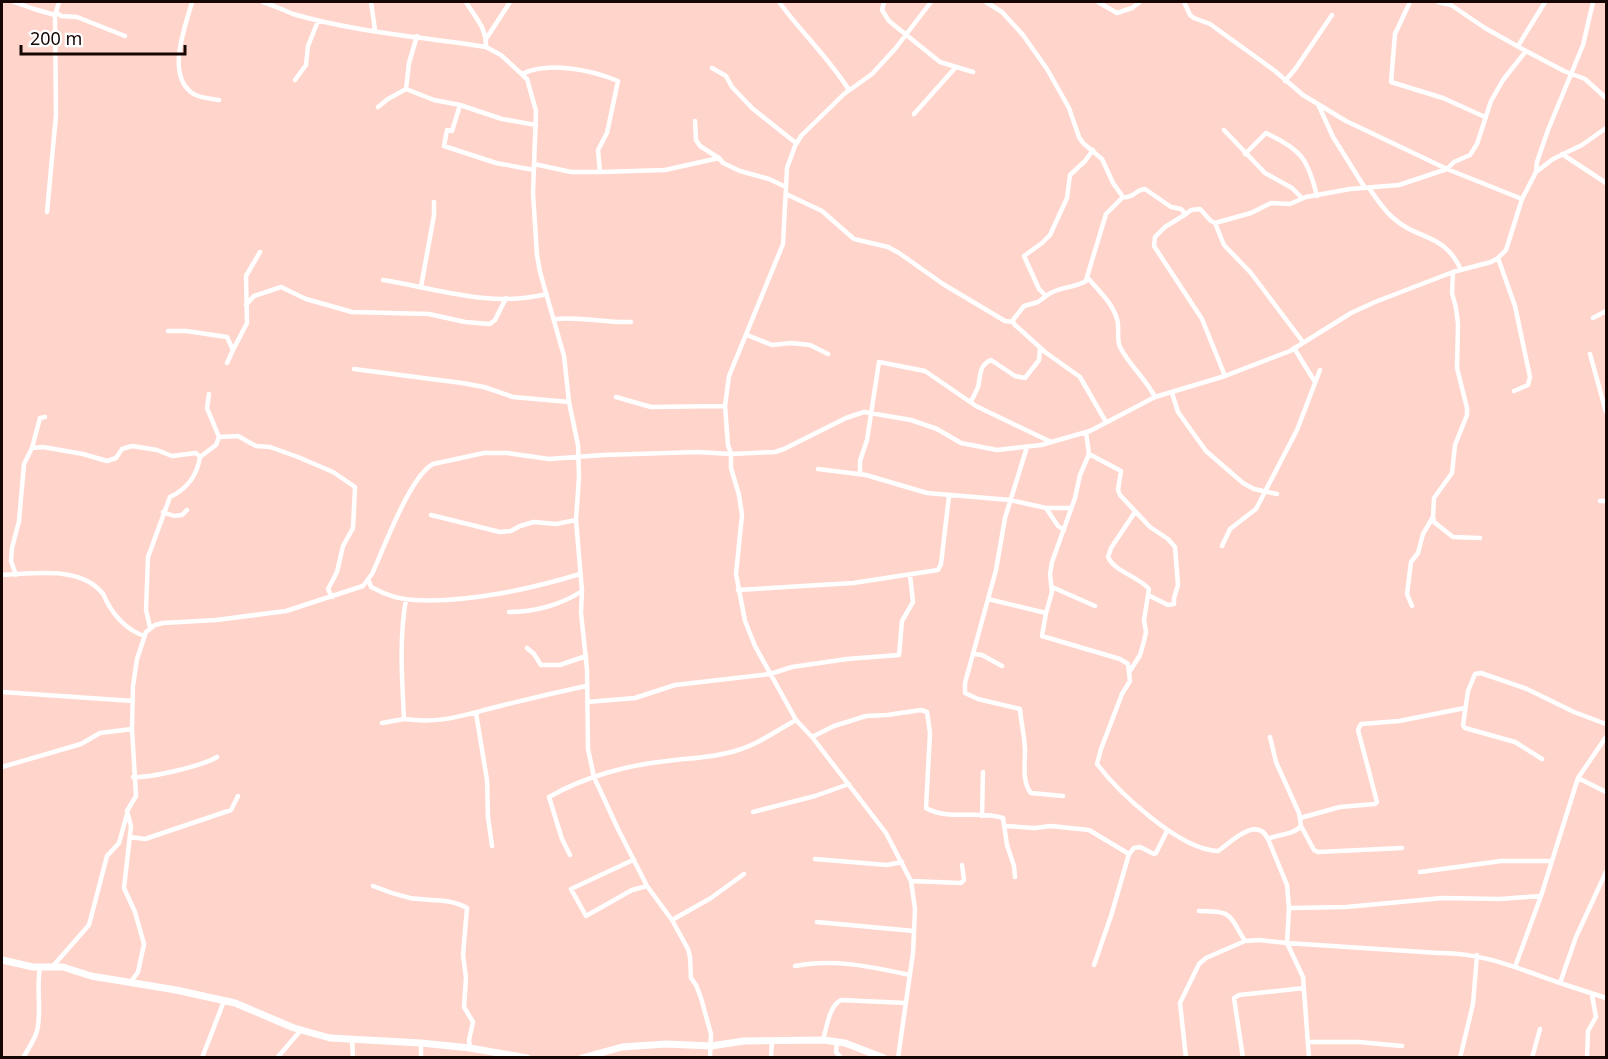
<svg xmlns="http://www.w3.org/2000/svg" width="1608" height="1059" font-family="'Noto Sans',sans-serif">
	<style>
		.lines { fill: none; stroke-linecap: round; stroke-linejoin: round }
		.street { stroke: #fff; stroke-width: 4.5 }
		.secondary { stroke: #fff; stroke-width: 7 }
	</style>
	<rect width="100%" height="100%" fill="#ffd4cb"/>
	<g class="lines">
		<path class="street" d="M14 2 34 9 55 15
			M192 2C185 28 166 74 192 93 199 98 211 99 219 100
			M263 2C273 5 283 10 293 14 355 32 422 37 486 47L501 55 527 79 536 111 533 193 537 255 540 272 564 356 569 402 578 445 579 477 576 520 582 591 581 613 587 669 588 749 594 777 618 829 647 886 672 920 688 949 690 957 691 978 696 985 701 998 711 1034 710 1058
			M371 2 375 30
			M466 2C474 16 487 28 486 47
			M779 2C801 32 829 58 849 90
			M884 2 882 10 889 21 940 62 973 72
			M986 2 1002 12 1023 35 1047 69 1069 108 1079 137 1083 143 1102 159 1113 183 1123 197C1132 199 1137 189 1145 189L1171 207 1181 209 1186 214 1191 210 1200 209 1211 221 1215 223 1251 213 1271 203 1290 204 1306 197 1350 189 1399 185 1447 169 1454 162 1470 155 1477 144 1491 101 1503 80 1526 51
			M1098 2 1117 13 1132 8 1140 2
			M1184 2 1190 15 1194 18 1210 24 1275 71 1303 95 1346 121 1447 169 1522 199
			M1410 2 1395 34 1391 82 1443 98 1485 117
			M1438 2 1451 5 1485 28 1526 51 1564 71 1585 79 1606 98
			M56 12 61 16 77 17 125 36
			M486 39 510 2
			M1518 46 1545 2
			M712 68 726 76 732 87 753 109 796 143
			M522 74C548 61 592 70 618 81L607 133 598 150 600 172H571L534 164
			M295 80 306 65 308 46 318 21
			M1285 81 1296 68 1332 15
			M406 89 409 63 417 36
			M1318 104 1333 137 1365 188
			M460 105 452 131 447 130 444 146 496 163 534 170
			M378 107 388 99 406 89 434 100 460 105 502 119 536 125
			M914 114 955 68
			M695 121 696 140 700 146 719 158 723 163 740 171 769 179 786 187
			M1224 130 1265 173 1292 188 1302 198
			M1245 154 1266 133C1301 149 1308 159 1317 196
			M1562 154 1606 183
			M600 172 665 170 719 158
			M1536 172 1537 162 1548 130 1583 45 1593 2
			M1369 188C1376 198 1383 209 1392 217 1418 241 1444 232 1461 270
			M786 194 822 211 854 239 888 247 899 253 943 284 1005 321 1013 322
			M1123 197 1106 214 1087 277C1098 290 1112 302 1117 319 1120 328 1116 338 1120 347 1129 365 1146 379 1155 397
			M47 212 56 115 55 15 59 2
			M1186 214 1165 227 1155 237 1154 246 1202 319 1225 376
			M1215 223 1224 245 1251 273 1303 342
			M1498 258 1515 306 1530 377 1528 385 1514 391
			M1453 272 1452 293 1456 308 1458 324 1457 368 1467 408V415L1455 445 1452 473 1434 498 1433 517 1434 522 1453 537 1480 538
			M1087 277 1086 281C1073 289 1058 286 1046 296L1039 289 1024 256 1042 243 1050 235 1067 198 1070 175 1085 161 1093 150
			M383 280C439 289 490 308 547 294
			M421 287 434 215V202
			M1046 296 1038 302 1024 306 1013 320 1014 324 1045 352 1080 377 1106 422
			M246 305 254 296 281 287 306 299 352 312 429 314 465 322 490 324 495 320 506 298
			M1593 318 1606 311
			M555 319C581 316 605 323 631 322
			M168 331H186L227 337 233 350 227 363
			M747 335 772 345 791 343 810 345 828 354
			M1294 348 1315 382
			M233 350 247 323 246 276 260 252
			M1590 354 1606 412
			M354 369 462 383 484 387 513 397 569 402
			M1172 393 1178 412 1206 451 1243 483 1254 489 1277 494
			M616 397 651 407 725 406
			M971 402C973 397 976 392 978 387 981 376 978 366 991 360L1015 376 1025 378 1039 360 1040 348
			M1086 432 1089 454 1080 475 1075 498 1052 562 1050 574 1052 592 1046 613 1042 636 1120 659 1128 664 1130 681 1122 694 1101 749 1097 764C1119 793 1180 850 1218 851 1231 842 1257 815 1268 839
			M219 437 238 436 256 446 270 447 298 457 333 472 355 487 353 528 343 546 337 572 328 589 332 597
			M1027 447 1005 518 996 570 965 683V693L978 699 1020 709C1021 723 1025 738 1025 751 1025 765 1022 782 1031 793L1063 796
			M32 448 43 447 83 454 107 461 116 458 122 449 132 446 157 450 172 456 196 453 200 457 216 445 219 437 207 408 209 394
			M1089 454 1121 471 1118 490 1120 495 1150 527 1168 539 1175 547 1178 585 1174 598V604L1168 605 1148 595
			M818 469 866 475 927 493 1010 500 1046 508H1071
			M860 474V461L867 440 879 362 925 371 976 406 1051 442
			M1600 501H1606
			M1046 508 1058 526 1064 530
			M163 512 174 516 182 515 187 510
			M431 515 500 532 511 531 520 526 534 522 556 524 576 520
			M1222 546 1230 529 1256 509 1297 430 1320 370
			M2 575C33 574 81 565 103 594 105 597 105 599 107 602 115 617 128 630 144 636
			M16 575 11 561 12 548 19 521 24 464 32 448 40 418 45 417
			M369 581 371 587C384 594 400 600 415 600 466 603 531 589 580 574
			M1052 587 1095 606
			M738 590 853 583 938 570 941 564 949 496
			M988 599 1046 613
			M1412 606 1407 594 1411 562 1418 553 1423 534 1433 517
			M509 612C534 612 561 605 582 591
			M150 627 146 610 148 557 170 497C187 489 197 476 200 457
			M527 648 534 654 541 665H560L586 656
			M974 654 982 655 1002 666
			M1130 671 1140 655 1144 641 1146 632 1144 620 1149 589C1138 576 1115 572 1108 557L1111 548 1135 512
			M2 692 133 701
			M587 702 635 698 675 685 770 674 792 667 847 659 899 655 902 621 913 602 910 575
			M476 713 487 780 488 817 492 846
			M404 719C443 724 463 715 500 706 528 699 558 692 586 686
			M382 723 404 719C402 678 399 639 406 599
			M812 737 834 726 866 716 887 715 921 710 927 712 930 733 926 808C948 821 980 810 1003 818L1007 845 1014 866 1015 877
			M1270 737 1276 762 1299 813 1301 826C1294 835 1278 834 1268 839L1287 885 1289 908 1287 943 1303 977 1309 1058
			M1542 759 1515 742 1465 728 1463 725 1468 691 1475 674 1481 673 1527 689 1574 712 1606 724
			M2 767 81 744 100 733 132 729
			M133 777C150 778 203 766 217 757
			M1578 778 1606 792
			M753 812 815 796 849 784
			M982 816 983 772
			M1300 818 1340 807 1375 804 1377 802 1358 730 1361 724 1399 721 1465 708
			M1005 826 1035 828 1051 826 1089 830 1129 854
			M1301 826 1314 850 1318 852 1402 848
			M130 837 145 839 231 810 238 796
			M570 855 562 839 549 797C584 777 627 765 667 761 690 758 712 758 735 751 757 745 776 731 796 720
			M815 859 887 865 902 862
			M633 860 571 889 586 916 632 890 647 886
			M1420 872 1501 861H1550
			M1606 872 1576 937 1560 983 1606 998
			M911 881 961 883 964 880 962 865
			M373 886C385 891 397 895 410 898 429 901 450 898 467 908L463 955 466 978 464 1007 473 1022 469 1040 470 1048
			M1289 908 1346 907 1443 898 1500 899 1541 896
			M1199 911C1233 911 1228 914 1245 941
			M672 920 711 898 744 874
			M817 922 914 931
			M1094 965 1111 916 1129 854 1134 848 1140 847 1154 854 1156 853 1167 831
			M53 966 89 925 107 856 119 843 127 814
			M795 966C833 958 873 967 910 975
			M1515 967 1541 896 1578 778 1606 737
			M130 983 138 972 144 944 135 912 124 888 131 826 127 811 136 796 132 729 133 686 137 659 146 632 155 625 163 623 216 620 286 611 363 586 372 574C384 548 410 476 433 464L484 453H507L549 459 603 455 698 452 731 454 775 452 784 449 846 418 864 412 911 420 937 429 961 443 997 450 1041 445 1090 431 1155 397 1225 376 1290 351 1351 313 1375 302 1453 272 1491 262 1498 258 1506 250 1522 199 1536 172 1553 159 1582 145 1606 128
			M352 1039 353 1058
			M823 1040C827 1027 829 1006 841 1000L906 1003
			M837 1041 836 1052 841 1058
			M1309 1042H1359L1402 1046
			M23 1058C28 1049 34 1041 37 1031 42 1011 36 989 40 968
			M202 1058 224 1001
			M277 1058 301 1030
			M421 1058V1043
			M771 1058 772 1040
			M898 1058 913 953 915 909 911 881 886 833 812 737 796 720 755 646 745 621 736 574 742 515 739 495 731 468V454L728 445 725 406 729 376 783 244 787 168 795 146 801 136 844 94 872 74 895 49 931 2
			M1186 1058 1180 1003 1199 964 1206 958 1245 941 1259 940 1287 943 1438 953C1482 952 1519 969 1560 983
			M1243 1058 1234 998 1239 995 1304 988
			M1460 1058 1473 1004 1477 955
			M1532 1058 1540 1029
			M1587 1058 1588 1031 1596 1017 1592 995"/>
		<path class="secondary" d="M2 960 33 967H63L91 976 176 990 235 1003 294 1028 330 1038 421 1043 470 1048 527 1058
			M582 1058 622 1047 666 1044 711 1046 744 1041 823 1040 845 1043 884 1058"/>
	</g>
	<rect width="1608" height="1059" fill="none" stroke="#160604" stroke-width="6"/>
	<path d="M21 45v9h164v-9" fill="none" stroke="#160604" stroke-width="3"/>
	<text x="30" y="45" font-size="18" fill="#160604" stroke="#ffffff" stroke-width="4.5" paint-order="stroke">200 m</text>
</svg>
